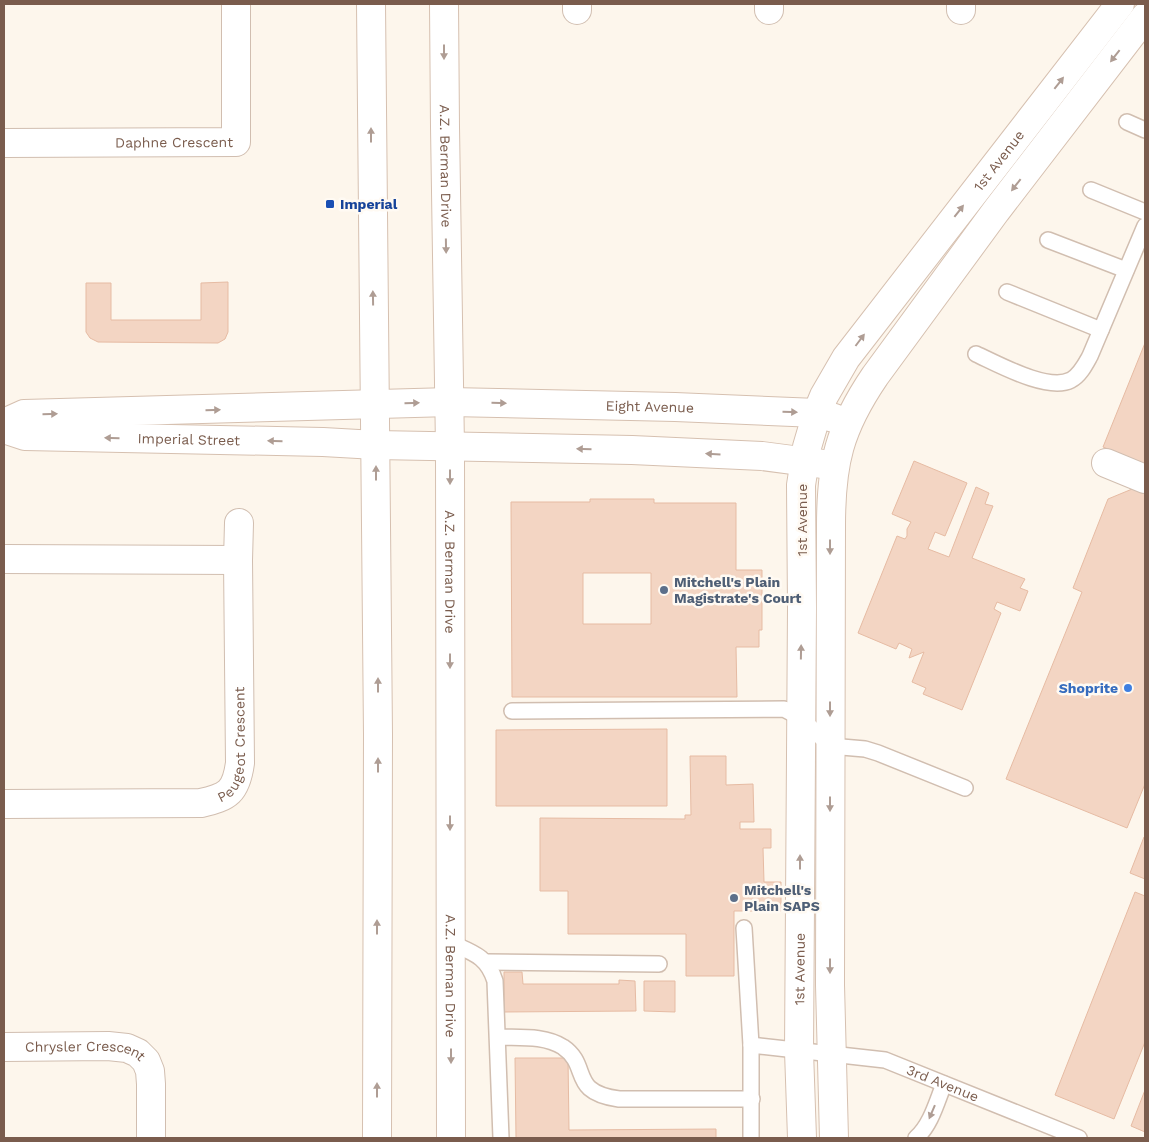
<svg xmlns="http://www.w3.org/2000/svg" width="1149" height="1142" font-family="'Work Sans',sans-serif">
	<style>
		.building { fill: #f3d5c3; stroke: #e6bba3; fill-rule: evenodd }
		.lines { fill: none; stroke-linecap: round; stroke-linejoin: round }
		.lane-casing { stroke: #d1beb0; stroke-width: 18 }
		.street-casing { stroke: #d1beb0; stroke-width: 30 }
		.secondary-casing { stroke: #d6c0b0; stroke-width: 30 }
		.lane { stroke: #fff; stroke-width: 15 }
		.street { stroke: #fff; stroke-width: 28 }
		.secondary { stroke: #fff; stroke-width: 28 }
		.oneway { fill: #af9d94 }
		.transit-dot { fill: #1a4fb4; stroke: #fffaf3; stroke-width: 2 }
		.service-dot { fill: #5c6f8a; stroke: #fffaf3; stroke-width: 2 }
		.shop-dot { fill: #3f7fe0; stroke: #fffaf3; stroke-width: 2 }
		.labels { text-anchor: middle; dominant-baseline: central; stroke-width: 5; stroke-linejoin: round; paint-order: stroke }
		.street-label { font-size: 14px; fill: #7a5c4d; stroke: #fffaf3 }
		.transit-label { font-size: 14px; font-weight: bold; fill: #164399; stroke: #fffaf3; text-anchor: start }
		.service-label { font-size: 14px; font-weight: bold; fill: #4e5e75; stroke: #fffaf3; text-anchor: start }
		.shop-label { font-size: 14px; font-weight: bold; fill: #366cbe; stroke: #fffaf3; text-anchor: end }
	</style>
	<rect width="100%" height="100%" fill="#fdf6ec"/>
	<path class="building" d="M228 282V332L225 339 218 343 98 342 90 338 86 332V283H111V320H201V283Z
		M1145 343V464L1103 447Z
		M914 461 967 483 945 536 935 532 928 549 949 557 976 487 989 493 985 504 993 506 972 558 1025 579 1020 588 1028 591 1020 611 997 602 994 609 1001 613 962 710 923 694 926 688 912 682 924 652 909 658 912 649 899 643 896 649 858 633 897 536 905 539 907 536V529L911 522 892 514Z
		M1137 487 1145 490V784L1127 828 1006 779 1082 592 1073 588 1108 499Z
		M590 499H654V503H736V570H762V630H759V647H736L737 697H512L511 502H590ZM583 573H651V624H583Z
		M667 729V806H496V730Z
		M690 756H726V785L753 784 754 822H740V829H771V848H763L764 882H781V911H734V976H686V934H568V891H540V818L685 819V815H691Z
		M1144 837H1145V879L1130 873Z
		M1135 892 1145 896V1042L1114 1119 1055 1095Z
		M504 972H522L523 984H619V980L635 981 636 1011 504 1012Z
		M644 981H675V1012L644 1011Z
		M515 1058H568L569 1130 716 1129V1138H516Z
		M1145 1090V1132L1131 1126Z"/>
	<g class="lines">
		<g class="lane-casing">
			<g id="lane">
				<path d="M1127 122 1145 130"/>
				<path d="M1091 190 1145 212"/>
				<path d="M1048 240 1126 270"/>
				<path d="M1007 292 1101 330"/>
				<path d="M976 354C998 364 1048 392 1071 380 1080 375 1085 365 1090 356L1145 226"/>
				<path d="M512 711 784 709 801 718 830 746 865 749 878 753 965 788"/>
				<path d="M744 928 751 1045"/>
				<path d="M451 943C473 953 487 956 495 981L501 1138"/>
				<path d="M487 962 659 964"/>
				<path d="M498 1037C519 1038 544 1035 563 1047 591 1066 568 1092 619 1099H752"/>
				<path id="s1" d="M751 1138V1045L885 1060 1079 1138"/>
				<path d="M916 1138C931 1125 937 1101 944 1084"/>
			</g>
		</g>
		<g class="street-casing">
			<g id="street">
				<path d="M577 10V4"/>
				<path d="M769 10V4"/>
				<path d="M961 10V4"/>
				<path id="s2" d="M4 143 236 142V4"/>
				<path d="M1106 463 1145 479"/>
				<path d="M4 559 238 560"/>
				<path id="s3" d="M4 804 201 803C228 797 236 792 240 763L238 560 239 523"/>
				<path id="s4" d="M4 1047 108 1046 127 1048 138 1053 146 1061 150 1071 151 1084V1138"/>
			</g>
		</g>
		<g class="secondary-casing">
			<g id="secondary">
				<path d="M371 4 378 734 377 1138"/>
				<path id="s5" d="M444 4 445 127 450 447 451 1138"/>
				<path id="s6" d="M4 423 24 414 450 402 675 407 817 413 834 418"/>
				<path id="s7" d="M4 429 25 436 323 442 376 445 632 450 762 456 823 464"/>
				<path id="s8" d="M802 1138 799 1051 802 608 801 485 807 447 817 413 824 396 846 358 1120 4"/>
				<path d="M834 1138 830 985 831 526C831 463 839 429 875 376L996 211 1145 17"/>
			</g>
		</g>
		<use href="#lane" class="lane"/>
		<use href="#street" class="street"/>
		<use href="#secondary" class="secondary"/>
	</g>
	<defs><path id="oneway-solid" d="M-6-.8H1V-3.2L6.5 0L1 3.2V.8H-6Z" transform="scale(1.25)"/></defs>
	<g class="oneway">
		<use href="#oneway-solid" transform="translate(444 52) rotate(90)"/>
		<use href="#oneway-solid" transform="translate(1115 56) rotate(128)"/>
		<use href="#oneway-solid" transform="translate(1059 83) rotate(-52)"/>
		<use href="#oneway-solid" transform="translate(371 135) rotate(-90)"/>
		<use href="#oneway-solid" transform="translate(1016 185) rotate(128)"/>
		<use href="#oneway-solid" transform="translate(959 211) rotate(-52)"/>
		<use href="#oneway-solid" transform="translate(446 246) rotate(89)"/>
		<use href="#oneway-solid" transform="translate(373 298) rotate(-91)"/>
		<use href="#oneway-solid" transform="translate(860 340) rotate(-53)"/>
		<use href="#oneway-solid" transform="translate(412 403) rotate(-2)"/>
		<use href="#oneway-solid" transform="translate(499 403) rotate(1)"/>
		<use href="#oneway-solid" transform="translate(213 410) rotate(-1)"/>
		<use href="#oneway-solid" transform="translate(790 412) rotate(2)"/>
		<use href="#oneway-solid" transform="translate(50 414) rotate(-1)"/>
		<use href="#oneway-solid" transform="translate(112 438) rotate(-179)"/>
		<use href="#oneway-solid" transform="translate(275 441) rotate(-179)"/>
		<use href="#oneway-solid" transform="translate(584 449) rotate(-178)"/>
		<use href="#oneway-solid" transform="translate(713 454) rotate(-177)"/>
		<use href="#oneway-solid" transform="translate(376 473) rotate(-90)"/>
		<use href="#oneway-solid" transform="translate(450 477) rotate(90)"/>
		<use href="#oneway-solid" transform="translate(830 547) rotate(90)"/>
		<use href="#oneway-solid" transform="translate(801 652) rotate(-89)"/>
		<use href="#oneway-solid" transform="translate(450 661) rotate(90)"/>
		<use href="#oneway-solid" transform="translate(378 685) rotate(-90)"/>
		<use href="#oneway-solid" transform="translate(830 709) rotate(90)"/>
		<use href="#oneway-solid" transform="translate(378 765) rotate(-90)"/>
		<use href="#oneway-solid" transform="translate(830 804) rotate(90)"/>
		<use href="#oneway-solid" transform="translate(450 823) rotate(90)"/>
		<use href="#oneway-solid" transform="translate(800 862) rotate(-90)"/>
		<use href="#oneway-solid" transform="translate(377 927) rotate(-90)"/>
		<use href="#oneway-solid" transform="translate(830 966) rotate(90)"/>
		<use href="#oneway-solid" transform="translate(451 1056) rotate(90)"/>
		<use href="#oneway-solid" transform="translate(377 1090) rotate(-90)"/>
		<use href="#oneway-solid" transform="translate(932 1112) rotate(113)"/>
	</g>
	<rect class="transit-dot" x="325" y="199" width="10" height="10" rx="2.5"/>
	<g class="service-dot">
		<circle cx="664" cy="590" r="5"/>
		<circle cx="734" cy="898" r="5"/>
	</g>
	<circle class="shop-dot" cx="1128" cy="688" r="5"/>
	<g class="labels">
		<g class="street-label">
			<text stroke="none"><textPath href="#s2" startOffset="170">Daphne Crescent</textPath></text>
			<text stroke="none"><textPath href="#s8" startOffset="1039">1st Avenue</textPath></text>
			<text stroke="none"><textPath href="#s5" startOffset="162">A.Z. Berman Drive</textPath></text>
			<text stroke="none"><textPath href="#s6" startOffset="648">Eight Avenue</textPath></text>
			<text stroke="none"><textPath href="#s7" startOffset="186">Imperial Street</textPath></text>
			<text transform="translate(802 520) rotate(-90)">1st Avenue</text>
			<text stroke="none"><textPath href="#s5" startOffset="568">A.Z. Berman Drive</textPath></text>
			<text stroke="none"><textPath href="#s3" startOffset="275">Peugeot Crescent</textPath></text>
			<text stroke="none"><textPath href="#s8" startOffset="169">1st Avenue</textPath></text>
			<text stroke="none"><textPath href="#s5" startOffset="972">A.Z. Berman Drive</textPath></text>
			<text stroke="none"><textPath href="#s4" startOffset="82">Chrysler Crescent</textPath></text>
			<text stroke="none"><textPath href="#s1" startOffset="290">3rd Avenue</textPath></text>
		</g>
		<g class="transit-label">
			<text x="340" y="204">Imperial</text>
		</g>
		<g class="service-label">
			<text x="674" y="582">Mitchell's Plain<tspan x="674" dy="16">Magistrate's Court</tspan></text>
			<text x="744" y="890">Mitchell's<tspan x="744" dy="16">Plain SAPS</tspan></text>
		</g>
		<g class="shop-label">
			<text x="1118" y="688">Shoprite</text>
		</g>
	</g>
	<rect width="1149" height="1142" fill="none" stroke="#7a5c4d" stroke-width="10"/>
</svg>
